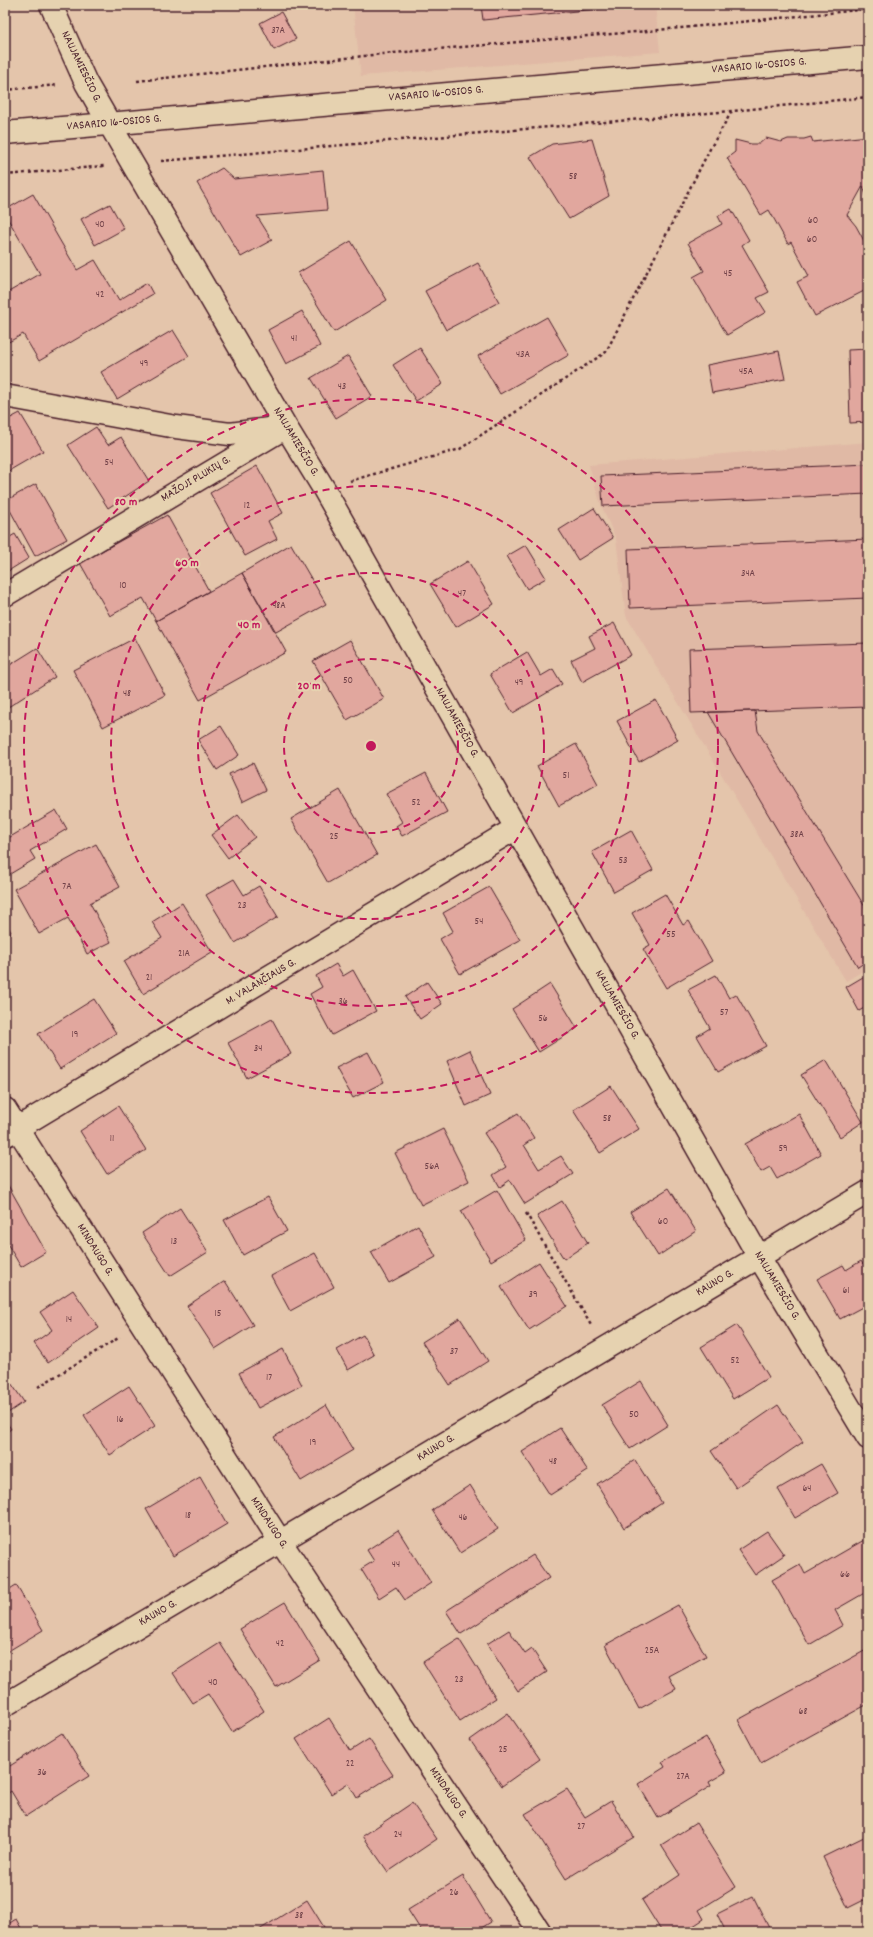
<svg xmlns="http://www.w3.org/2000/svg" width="873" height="1937" font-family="Dekko,sans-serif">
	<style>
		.built { fill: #e0b9a5 }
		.building { fill: #e1a79e; stroke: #4a1f2b }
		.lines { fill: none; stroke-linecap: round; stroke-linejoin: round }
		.street-casing { stroke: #4a1f2b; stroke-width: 25 }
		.secondary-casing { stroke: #4a1f2b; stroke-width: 25 }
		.path { stroke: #4a1f2b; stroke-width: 2.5; stroke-dasharray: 3 3; stroke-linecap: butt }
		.street { stroke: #e6d2b0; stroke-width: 22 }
		.secondary { stroke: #e6d2b0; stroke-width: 22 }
		.ring { fill: none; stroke: #c2185b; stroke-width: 2; stroke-dasharray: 7 5 }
		.labels { text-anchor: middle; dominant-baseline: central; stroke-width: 4; stroke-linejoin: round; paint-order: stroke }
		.number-label { font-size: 10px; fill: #704148 }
		.street-label { font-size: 12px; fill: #4a1f2b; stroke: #e6d2b0 }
		.centre { fill: #c2185b; stroke: #e6d2b0; stroke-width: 2 }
		.ring-label { font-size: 12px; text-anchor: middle; font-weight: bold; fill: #c2185b; stroke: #e6d2b0; stroke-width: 4; stroke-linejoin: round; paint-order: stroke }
	</style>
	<rect width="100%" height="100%" fill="#e4c5ab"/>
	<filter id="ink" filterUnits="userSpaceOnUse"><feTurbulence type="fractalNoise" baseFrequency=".025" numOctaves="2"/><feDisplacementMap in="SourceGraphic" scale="8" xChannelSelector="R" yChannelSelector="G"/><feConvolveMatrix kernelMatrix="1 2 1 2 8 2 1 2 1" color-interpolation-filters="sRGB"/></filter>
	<g filter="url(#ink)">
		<path class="built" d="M353 5H655L660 52 361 76Z
			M868 442V968L846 981 626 616 616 539 601 505 589 465Z"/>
		<path class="building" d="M481 5H639L483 20Z
			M281 12 296 39 274 50 260 23Z
			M868 136V201L863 186 847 215 856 226 868 248V289L815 316 797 282 809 276 791 242 788 244 769 210 761 215 727 158 735 152V140L751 144H759L766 138 781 142 788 139H804L811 137 813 142Z
			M592 139 609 196 569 219 530 157 552 144Z
			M222 168 234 179 323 170 327 210 257 216 272 240 241 257 197 183Z
			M33 194 77 270 95 260 119 300 147 283 153 294 39 361 23 334 5 344V294L40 274 5 214V210Z
			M110 204 124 229 95 245 81 219Z
			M731 209 749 240 742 245 769 292 757 298 766 312 727 335 693 277 704 271 688 243 722 224 718 216Z
			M351 241 387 300 334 332 298 273Z
			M478 263 499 302 446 330 425 291Z
			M302 311 320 346 286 364 268 330Z
			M547 317 569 355 500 394 478 356Z
			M173 330 189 356 117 399 101 372Z
			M420 348 443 384 416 401 393 365Z
			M868 349V422L850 423 848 350Z
			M779 351 785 379 712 393 707 365Z
			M348 356 372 396 336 418 311 378Z
			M20 413 43 451 5 473V421Z
			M96 427 108 445 121 437 149 481 108 508 68 445Z
			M868 464V494L603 506 601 476Z
			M257 466 283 513 268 521 277 539 245 556 210 493Z
			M36 484 67 539 35 556 5 501Z
			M594 508 613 538 578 560 559 530Z
			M167 515 209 591 156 621 143 598 110 616 80 563Z
			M15 534 29 558 5 573V540Z
			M868 539V598L630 608 628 549Z
			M291 544 326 604 276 632 242 573Z
			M526 545 546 578 527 589 507 556Z
			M468 561 494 604 456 627 430 584Z
			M242 573 286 652 200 700 156 621Z
			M614 623 631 655 582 682 571 660 595 648 589 636Z
			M135 638 165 695 103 727 73 670Z
			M350 640 384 699 347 720 313 661Z
			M868 643V707L691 713 689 649Z
			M37 648 55 677 5 709V668Z
			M527 652 541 676 553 669 562 684 513 713 490 674Z
			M656 700 678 740 639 762 617 721Z
			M755 711 758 731 868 912V960L858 967 708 712Z
			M221 726 239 755 217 770 198 740Z
			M576 744 598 784 559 806 537 766Z
			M253 763 266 790 242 802 229 774Z
			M426 773 447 812 402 836 396 826 402 822 386 794Z
			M340 790 377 855 328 883 291 819Z
			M56 810 67 829 30 851 35 859 5 877V840Z
			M238 815 255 837 228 858 211 835Z
			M631 830 653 870 614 892 592 852Z
			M96 844 120 887 90 903 111 942 87 954 68 918 39 934 14 889Z
			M234 879 244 895 259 886 278 917 235 943 206 895Z
			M489 887 520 940 460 974 440 939 453 931 443 913Z
			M665 894 683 925 689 921 712 961 666 988 643 949 650 945 632 913Z
			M182 903 212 952 143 994 124 961 162 938 152 922Z
			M5 921 11 932 5 936Z
			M336 964 343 976 353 970 376 1011 332 1035 310 994 322 987 316 976Z
			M868 974V1006L859 1011 846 987Z
			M716 975 729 998 736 994 766 1046 718 1072 697 1036 710 1028 688 990Z
			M427 982 442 1004 420 1019 405 997Z
			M550 984 577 1028 539 1052 512 1009Z
			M94 999 116 1033 60 1069 38 1034Z
			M272 1019 291 1054 247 1078 228 1043Z
			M470 1050 490 1095 466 1106 447 1061Z
			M368 1052 384 1082 353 1098 336 1068Z
			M826 1060 863 1122 840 1137 801 1075Z
			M611 1086 639 1129 600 1153 573 1110Z
			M118 1106 146 1150 107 1174 80 1131Z
			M518 1113 534 1138 524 1145 539 1169 561 1156 573 1174 525 1204 510 1180 500 1187 493 1175 506 1167 484 1133Z
			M799 1114 821 1154 777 1179 770 1167 761 1172 745 1144Z
			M443 1129 469 1181 421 1205 395 1153Z
			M5 1180 46 1252 21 1267 5 1240Z
			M669 1188 696 1231 658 1256 630 1212Z
			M497 1190 526 1240 491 1261 461 1211Z
			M268 1197 287 1231 243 1255 224 1220Z
			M562 1201 588 1243 564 1259 537 1216Z
			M180 1208 208 1252 170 1276 142 1233Z
			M418 1225 436 1257 389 1283 371 1252Z
			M315 1253 334 1287 290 1311 271 1276Z
			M861 1261 863 1264 868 1261V1304L840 1319 817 1279 843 1265 846 1270Z
			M539 1262 567 1306 529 1330 501 1287Z
			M225 1281 253 1325 215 1349 187 1306Z
			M73 1290 99 1328 48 1363 34 1343 52 1330 40 1312Z
			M460 1318 488 1361 450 1385 422 1342Z
			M737 1325 769 1377 733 1399 701 1347Z
			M363 1335 374 1355 348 1370 337 1350Z
			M283 1349 302 1385 258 1408 239 1373Z
			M5 1374 24 1402 5 1415Z
			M641 1381 668 1425 630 1449 602 1405Z
			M129 1386 155 1426 110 1455 84 1415Z
			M326 1405 353 1450 301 1481 274 1437Z
			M778 1405 803 1442 736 1488 711 1451Z
			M5 1420 11 1429 5 1433Z
			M560 1428 588 1471 550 1495 522 1452Z
			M635 1460 662 1503 624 1528 597 1484Z
			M821 1464 838 1493 795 1518 778 1489Z
			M200 1477 227 1524 173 1556 146 1509Z
			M470 1485 498 1529 460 1553 432 1510Z
			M398 1530 431 1583 405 1600 396 1587 379 1598 361 1569 374 1561 367 1550Z
			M767 1531 784 1555 755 1575 738 1550Z
			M864 1540 868 1546V1591L835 1610 843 1625 809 1645 772 1580 800 1564 805 1574Z
			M533 1555 549 1578 461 1634 446 1611Z
			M16 1585 43 1630 5 1653V1592Z
			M285 1602 320 1660 276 1687 240 1629Z
			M678 1605 706 1656 669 1676 676 1689 639 1709 605 1645Z
			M509 1630 525 1654 532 1649 547 1672 518 1691 487 1644Z
			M459 1639 496 1698 460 1721 423 1662Z
			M220 1643 264 1711 232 1732 208 1694 193 1703 173 1673Z
			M868 1649V1704L761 1763 738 1720Z
			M508 1713 540 1759 502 1786 470 1740Z
			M329 1718 350 1751 369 1739 393 1775 357 1798 348 1783 331 1794 296 1739Z
			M62 1733 89 1776 26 1816 11 1791 6 1795 5 1792V1769Z
			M706 1737 726 1772 709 1782 711 1786 658 1818 638 1784 665 1767 662 1762Z
			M567 1789 585 1817 611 1801 634 1837 566 1879 525 1814Z
			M412 1803 437 1839 388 1872 363 1836Z
			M696 1823 736 1887 699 1910 704 1919 684 1932H662L642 1900 680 1875 661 1845Z
			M868 1835V1898L848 1908 823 1857Z
			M463 1876 491 1922 475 1932H422L408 1910Z
			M753 1896 771 1932H726L717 1914Z
			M307 1900 327 1932H256Z
			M16 1919 23 1932H5V1926Z"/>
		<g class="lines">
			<g class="street-casing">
				<path id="street" d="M51 5 86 83 132 163 286 427 324 489 759 1257 868 1438
					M5 396 176 427 230 434 276 428
					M5 595 286 427
					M5 1109 280 1541 540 1932
					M6 1135 516 828
					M5 1705 868 1192"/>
			</g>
			<g class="secondary-casing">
				<path id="secondary" d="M5 133 868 57"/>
			</g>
			<path class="path" d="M137 81 382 54 681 28 868 9
				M5 90 58 85
				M161 161 732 111 868 97
				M5 175 104 166
				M350 481 460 449 606 352 711 147 732 111
				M526 1213 592 1327
				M38 1387 120 1337"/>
			<use href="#street" class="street"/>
			<use href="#secondary" class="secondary"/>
		</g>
	</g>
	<g class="ring">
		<circle cx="371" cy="746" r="87"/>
		<circle cx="371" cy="746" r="173"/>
		<circle cx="371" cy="746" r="260"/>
		<circle cx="371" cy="746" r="347"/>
	</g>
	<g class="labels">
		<g class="number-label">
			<text x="278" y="31">37A</text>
			<text x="573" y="177">58</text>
			<text x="813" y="221">60</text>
			<text x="100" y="225">40</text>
			<text x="812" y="240">60</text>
			<text x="728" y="274">45</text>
			<text x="100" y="295">42</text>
			<text x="294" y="339">41</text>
			<text x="523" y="355">43A</text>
			<text x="144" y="364">49</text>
			<text x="746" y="372">45A</text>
			<text x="342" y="387">43</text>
			<text x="109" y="463">54</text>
			<text x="247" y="506">12</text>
			<text x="748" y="574">34A</text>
			<text x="123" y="586">10</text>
			<text x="462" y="594">47</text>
			<text x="279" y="606">48A</text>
			<text x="348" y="681">50</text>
			<text x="519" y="683">49</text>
			<text x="127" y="694">48</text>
			<text x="566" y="776">51</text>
			<text x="416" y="803">52</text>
			<text x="797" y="835">38A</text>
			<text x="334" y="837">25</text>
			<text x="623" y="861">53</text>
			<text x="67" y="887">7A</text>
			<text x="242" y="906">23</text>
			<text x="479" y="922">54</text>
			<text x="671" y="935">55</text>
			<text x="184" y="954">21A</text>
			<text x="149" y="978">21</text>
			<text x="343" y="1002">36</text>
			<text x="724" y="1013">57</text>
			<text x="543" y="1019">56</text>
			<text x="75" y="1035">19</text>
			<text x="258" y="1049">34</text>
			<text x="607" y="1119">58</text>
			<text x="112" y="1139">11</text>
			<text x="783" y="1149">59</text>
			<text x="432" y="1167">56A</text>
			<text x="663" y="1222">60</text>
			<text x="174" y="1242">13</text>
			<text x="846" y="1291">61</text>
			<text x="533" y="1295">39</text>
			<text x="218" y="1314">15</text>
			<text x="69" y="1320">14</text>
			<text x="454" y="1352">37</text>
			<text x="735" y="1361">52</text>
			<text x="269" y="1378">17</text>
			<text x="634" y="1415">50</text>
			<text x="120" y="1420">16</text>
			<text x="313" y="1443">19</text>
			<text x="553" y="1462">48</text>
			<text x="807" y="1489">64</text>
			<text x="188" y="1516">18</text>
			<text x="463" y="1518">46</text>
			<text x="396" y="1565">44</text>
			<text x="845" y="1575">66</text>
			<text x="280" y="1644">42</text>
			<text x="652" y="1651">25A</text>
			<text x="459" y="1680">23</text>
			<text x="213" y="1683">40</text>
			<text x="803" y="1712">68</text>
			<text x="503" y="1750">25</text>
			<text x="350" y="1764">22</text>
			<text x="42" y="1773">36</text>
			<text x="683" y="1777">27A</text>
			<text x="581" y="1827">27</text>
			<text x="398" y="1835">24</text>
			<text x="454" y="1893">26</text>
			<text x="299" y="1916">38</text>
		</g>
		<g class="street-label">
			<text transform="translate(759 66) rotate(-5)">VASARIO 16-OSIOS G.</text>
			<text transform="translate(81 67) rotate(64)">NAUJAMIESČIO G.</text>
			<text transform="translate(436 94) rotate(-5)">VASARIO 16-OSIOS G.</text>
			<text transform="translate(114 123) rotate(-5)">VASARIO 16-OSIOS G.</text>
			<text transform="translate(296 442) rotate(59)">NAUJAMIESČIO G.</text>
			<text transform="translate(196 479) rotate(-31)">MAŽOJI PLUKIŲ G.</text>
			<text transform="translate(457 723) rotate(61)">NAUJAMIESČIO G.</text>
			<text transform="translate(261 982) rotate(-31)">M. VALANČIAUS G.</text>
			<text transform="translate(617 1005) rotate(60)">NAUJAMIESČIO G.</text>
			<text transform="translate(95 1250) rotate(58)">MINDAUGO G.</text>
			<text transform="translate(715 1283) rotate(-31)">KAUNO G.</text>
			<text transform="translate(777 1286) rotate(59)">NAUJAMIESČIO G.</text>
			<text transform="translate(436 1448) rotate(-31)">KAUNO G.</text>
			<text transform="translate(269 1523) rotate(57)">MINDAUGO G.</text>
			<text transform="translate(158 1613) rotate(-30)">KAUNO G.</text>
			<text transform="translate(448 1793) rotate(56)">MINDAUGO G.</text>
		</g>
	</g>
	<circle cx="371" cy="746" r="6" class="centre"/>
	<g class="ring-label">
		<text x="126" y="505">80 m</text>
		<text x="187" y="566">60 m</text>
		<text x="249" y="628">40 m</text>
		<text x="309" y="689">20 m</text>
	</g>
	<rect width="873" height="1937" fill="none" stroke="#e6d2b0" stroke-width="20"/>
	<rect x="10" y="10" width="853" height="1917" fill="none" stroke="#4a1f2b" stroke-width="1.5" filter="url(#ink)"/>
</svg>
